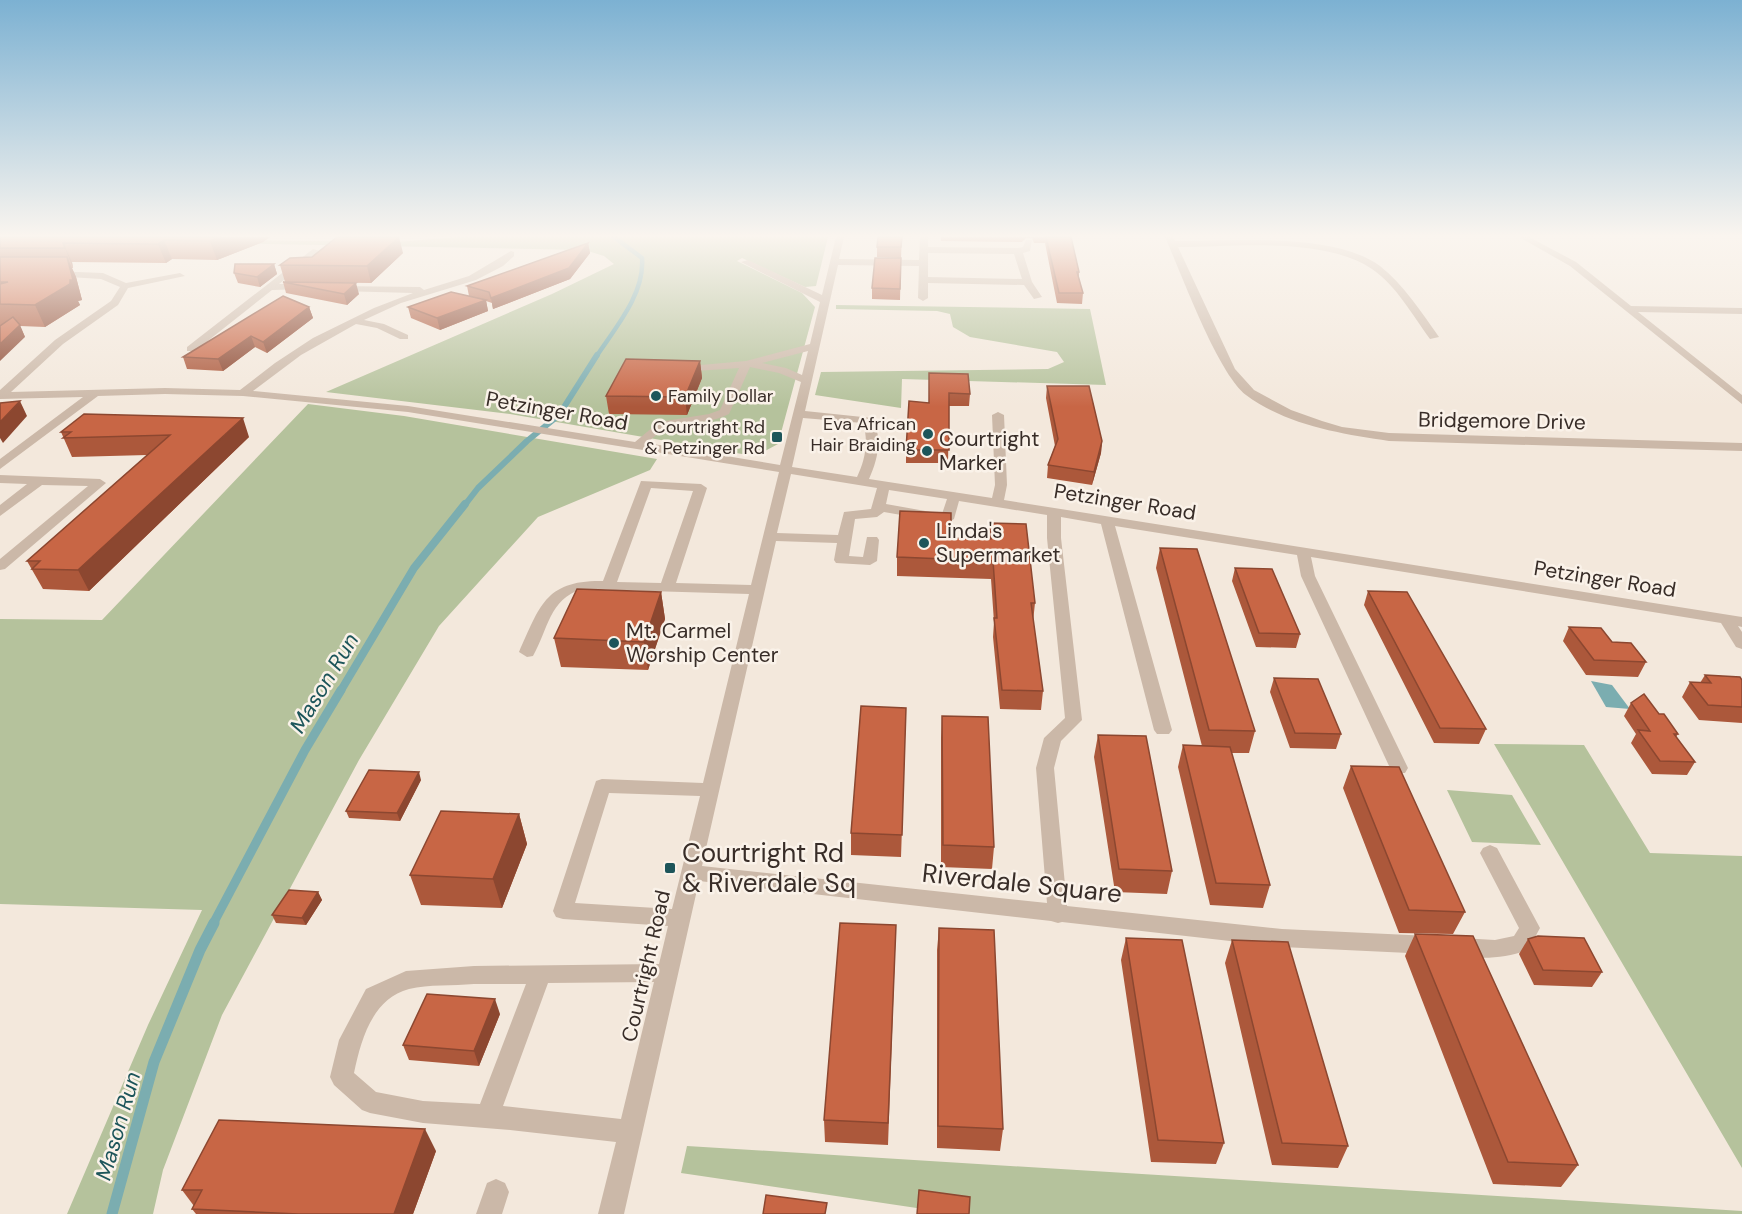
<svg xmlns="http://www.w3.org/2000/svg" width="1742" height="1214" font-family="'DM Sans',sans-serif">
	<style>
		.green { fill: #b5c29c }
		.water { fill: #7badb0 }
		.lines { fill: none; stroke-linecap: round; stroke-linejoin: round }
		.stream-far4 { stroke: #7badb0; stroke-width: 4.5 }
		.stream-far3 { stroke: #7badb0; stroke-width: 6 }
		.stream-far2 { stroke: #7badb0; stroke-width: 8 }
		.stream-far1 { stroke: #7badb0; stroke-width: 9 }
		.stream { stroke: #7badb0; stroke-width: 11 }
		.minor { fill: #cbb8a8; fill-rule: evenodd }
		.wall { fill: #ac583b }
		.shaded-wall { fill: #8c4730 }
		.building { fill: #c86645; stroke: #8c4730; stroke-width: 1.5 }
		.poi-dot { fill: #1d555a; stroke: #faf2e9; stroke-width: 2 }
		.labels { text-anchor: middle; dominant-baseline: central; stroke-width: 5; stroke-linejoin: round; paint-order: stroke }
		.far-poi-label { font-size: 18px; fill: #382d28; stroke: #faf2e9; text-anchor: end }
		.street-label { font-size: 21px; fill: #382d28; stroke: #faf2e9 }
		.poi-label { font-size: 21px; fill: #382d28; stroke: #faf2e9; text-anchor: start }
		.water-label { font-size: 22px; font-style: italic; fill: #1d555a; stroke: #faf2e9 }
		.near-poi-label { font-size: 26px; fill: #382d28; stroke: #faf2e9; text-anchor: start }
		.near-street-label { font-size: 26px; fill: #382d28; stroke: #faf2e9 }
	</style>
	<rect width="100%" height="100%" fill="#f3e8dc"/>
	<path class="green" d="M0 237 396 242 457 237H828L816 286 805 287 742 258 737 261 802 293 815 307 778 444 765 451 742 454 510 414 326 392 552 294 614 264 604 256 585 250 0 239Z
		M836 305 1090 309 1106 385 902 379 901 408 815 395 821 372 1048 369 1064 362 1057 352 970 337 953 327 950 314 937 311 836 309Z
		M308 404 404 416 657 459 650 470 538 517 439 626 359 760 222 1015 163 1170 153 1214H67L148 1025 202 910 0 904V619L102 620Z
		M1494 744 1584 745 1650 853 1742 856V1168Z
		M1447 790 1512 795 1541 845 1472 842Z
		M687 1146 1742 1211V1214H957L681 1173Z"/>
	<path class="water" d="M1591 681 1612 685 1630 709 1606 707Z"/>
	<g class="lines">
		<path class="stream-far4" d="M596 357C615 328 645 294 642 258L614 237"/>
		<path class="stream-far3" d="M464 506 478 488 527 441 559 415 597 355"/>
		<path class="stream-far2" d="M340 692 414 568 465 504"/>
		<path class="stream-far1" d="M213 924 305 750 341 690"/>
		<path class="stream" d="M112 1214 154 1062 200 950 214 923"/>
		<path class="minor" d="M836 237H844L839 259 919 260 920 237H928V247L1018 248 1023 247 1026 240H1032L1030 251 1023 253 1032 282 1042 297 1034 299 1024 285 928 283V298L923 301 918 298 919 266 838 265 805 411 872 418C883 437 878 459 869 479L992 498 995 485 992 415 998 412 1004 415 1007 485 1004 500 1742 617V627L1738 626 1742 632V649L1736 647 1721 623 1311 557 1315 576 1408 768 1405 773H1393L1390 768 1301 576 1297 555 1115 526 1172 730 1169 734H1157L1154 730 1101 524 1061 517V538L1082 720 1061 741 1054 768 1067 906 1282 929 1430 936 1437 939 1440 945 1437 951 1430 954 1282 947 1062 922 1058 923 1051 921 699 881 624 1214H598L616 1142 510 1130 423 1123 370 1113 362 1110 334 1085 330 1077 339 1040 366 989 406 971 474 966 659 964 668 926 563 919 556 917 553 911 596 781 602 779 703 783 749 594 582 589C549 599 548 630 533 656L527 657 519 652C540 606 545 580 603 581L641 481 701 484 707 488 676 583 751 585 779 472 408 412 243 396 165 394 98 396 0 469V459L83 397 0 399V390L55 340 111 301 120 287 101 279 53 276 50 275V271L103 273 126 283 180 273 185 276 128 288 118 305 63 344 11 392 165 388 240 390 275 363 313 338 374 308 413 293 339 291 334 288 336 286 420 287 424 290 469 276 511 251 514 252V256L503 266 476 280 401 303 364 320 384 324 408 335V339H400L377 328 356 324 301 355 253 391 408 406 635 442 659 422 709 414 720 410 739 368 682 372 678 371V367L746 361 810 344 820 302 741 262 748 260 822 295ZM928 253 1014 254 1022 279 928 277ZM808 351 802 375 786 368 762 363ZM750 367 779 373 801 382 780 465 647 443C678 414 695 430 729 414ZM803 418 863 423C869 442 865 460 857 477L792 467ZM791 474 877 488 871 509 844 512 838 535 777 533ZM651 488 693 491 661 583 617 582ZM889 490 947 499 942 514 886 504ZM959 501 1047 515V538L1065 718 1044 738 1036 768 1047 903 702 866 776 541 837 543 834 560 836 563 870 565 877 561 879 540 877 537H867L863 557 849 556 855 519 877 517 884 512 947 523 954 519ZM609 793 700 796 672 909 575 903ZM654 982 621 1119 503 1106 548 983ZM474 984H526L480 1104 423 1101 376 1092 354 1073C361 1040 372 999 409 989 429 984 453 986 474 984Z
			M1165 237H1173L1175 241C1231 241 1334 232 1380 266 1403 284 1422 313 1439 337L1430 339C1413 316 1396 285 1372 269 1323 236 1234 247 1178 247L1235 369 1254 390 1291 410 1322 421 1342 427 1389 433 1742 443V451L1389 441C1341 434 1286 425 1246 395 1217 372 1182 275 1165 237Z
			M1519 237H1529L1576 262 1631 306 1742 308V314L1638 312 1742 395V404L1570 266Z
			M313 249 320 251 279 284H303L308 287 306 289 272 290 195 351H187V347Z
			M0 475 100 479 106 483 5 569 0 570V559L88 486 42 485 0 516V505L27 484 0 483Z
			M1490 845 1497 848 1540 928 1528 950C1505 958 1476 961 1453 953L1449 947 1453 941 1460 938 1495 940 1514 936 1519 928 1480 853 1483 848Z
			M496 1179 505 1183 509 1192 502 1214H476L487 1183Z"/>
	</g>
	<path class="wall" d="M0 237H270L263 242 217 260 172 259 166 263 72 262 73 268H72L76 277 82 300 78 301 80 305 45 327 20 326 25 337 0 325Z
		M902 237 901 258 877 257V247Z
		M941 237H1071L1079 272V278L1083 293 1082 304 1057 303 1045 243H1034L1032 238H1026L1022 242 941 241Z
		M588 243 590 253 570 279 493 309 492 303 486 301 488 311 440 330 411 318 408 307 469 296 467 286Z
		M403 253 371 283 285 282 280 265 312 257Z
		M901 258 900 300 872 299V288Z
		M274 264 277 274 260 287 238 283 234 273Z
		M283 282 359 294 347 305 286 293Z
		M309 307 313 318 267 353 255 347 223 371 187 369 183 357Z
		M700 361 702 378 687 415 609 414 606 396Z
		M929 373 970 394 969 406H949L948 463H906V450L929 403Z
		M1047 386 1102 441 1101 453 1092 485 1047 478 1048 465 1055 446 1046 398Z
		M61 432 249 437 89 591 43 589 27 561 147 455 72 457Z
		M990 523 1035 603 1033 622 1043 691 1041 710 1000 709 993 637 994 622 991 579 897 576V557L951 538 989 539Z
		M1160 548 1255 731 1249 753H1231L1270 885 1263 908 1210 905 1178 767 1183 745 1202 746 1156 568Z
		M1235 568 1300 634 1296 648 1256 647 1232 581Z
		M1368 591 1486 729 1479 744 1434 743 1364 605Z
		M661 592 665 619 648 670 561 667 554 638Z
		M1569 627 1612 642 1646 662 1638 677 1586 675 1563 641Z
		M1705 675 1742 680V723L1699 720 1682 697 1690 682 1700 683Z
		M1274 678 1341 734 1336 749 1290 748 1270 692Z
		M1631 703 1659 714 1678 734 1676 737 1695 762 1687 775 1652 774 1631 743 1636 734 1624 716Z
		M906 708 901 857 851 855V833Z
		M942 716 994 847 992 869 941 867V738Z
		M1098 735 1172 871 1167 894 1115 892 1094 757Z
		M1351 766 1465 912 1453 934 1399 933 1343 788Z
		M421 780 400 821 349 818 346 811Z
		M519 814 527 844 502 908 421 905 410 875Z
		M318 892 322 900 306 925 276 923 272 915Z
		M896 925 888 1145 825 1142 824 1120Z
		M939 928 1003 1129 1000 1151 937 1148V950Z
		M1415 934 1578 1165 1561 1187 1493 1184 1405 956Z
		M1126 938 1224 1143 1216 1164 1151 1162 1121 960Z
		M1528 939 1602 972 1592 987 1534 985 1519 954Z
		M1232 940 1348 1146 1338 1168 1272 1165 1225 963Z
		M500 1014 479 1066 409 1060 403 1045Z
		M436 1151 413 1214H196L192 1209 194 1206 182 1190Z"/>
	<path class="shaded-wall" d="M221 237H270L263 242 217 260 210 241Z
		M399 237 403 253 371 283 367 266Z
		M164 240 172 259 166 263 158 244Z
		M63 243 72 262 73 268Z
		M588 243 590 253 570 279 493 309 491 298Z
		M67 257 76 277 82 300 78 301 80 305 45 327 35 305Z
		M274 264 277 274 260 287 257 277Z
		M356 283 359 294 347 305 344 294Z
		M486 300 488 311 440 330 437 318Z
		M309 307 313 318 267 353 263 342Z
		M20 325 25 337 0 361V344Z
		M251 336 255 347 223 371 218 359Z
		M700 361 702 378 687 415 685 397Z
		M20 401 27 416 3 443 0 438V422Z
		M243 418 249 437 89 591 78 570Z
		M1102 441 1101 453 1092 485 1094 472Z
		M661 592 665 619 648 670 644 642Z
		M419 772 421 780 400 821 397 813Z
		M519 814 527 844 502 908 493 879Z
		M318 892 322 900 306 925 302 918Z
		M495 999 500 1014 479 1066 474 1051Z
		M425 1129 436 1151 413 1214H394Z"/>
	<path class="building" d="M0 237H221L210 241 164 240 158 244 63 243 65 248H0Z
		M337 237H399L367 266 280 265 290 258 312 257Z
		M878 237H902L901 247H877Z
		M1046 237H1071L1079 272H1077L1083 293H1059Z
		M588 243 569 268 491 298 489 292 467 286Z
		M0 257H67L73 280H70V284L35 305 0 304V284L8 282H0Z
		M875 258H901L900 289 872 288Z
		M235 264H274L257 277 234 273Z
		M283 282 356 283 344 294Z
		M451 292 486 300 437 318 408 307Z
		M283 296 309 307 263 342 251 336 218 359 183 357Z
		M13 317 20 325 0 344V326Z
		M626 359 700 361 685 397 606 396Z
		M929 373 968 374 970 394 949 393V450H906L909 401 929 403Z
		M1047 386H1089L1102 441 1094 472 1048 465 1058 439Z
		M20 401 0 422V403Z
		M84 414 243 418 78 570 32 569 40 561H27L170 435 63 438 71 432H61Z
		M900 511 951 513V538L991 539 990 523 1026 524 1035 603H1031L1043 691 1002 690 994 618H997L993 561 897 557Z
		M1160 548 1197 549 1255 731 1209 730Z
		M1235 568 1272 569 1300 634 1259 633Z
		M577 589 661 592 644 642 554 638Z
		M1368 591 1407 592 1486 729 1440 728Z
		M1569 627 1601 628 1612 642 1631 643 1646 662 1594 660Z
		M1705 675 1740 677 1742 680V707L1708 705 1690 682 1711 683Z
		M1274 678 1318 679 1341 734 1295 733Z
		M1644 694 1659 714H1664L1678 734H1674L1695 762 1660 761 1638 730 1650 731 1631 703Z
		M861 706 906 708 902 835 851 833Z
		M942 716 988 717 994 847 943 845Z
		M1098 735 1146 736 1172 871 1119 869Z
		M1183 745 1230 747 1270 885 1216 883Z
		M1351 766 1399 767 1465 912 1409 910Z
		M369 770 419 772 397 813 346 811Z
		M441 811 519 814 493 879 410 875Z
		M289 890 318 892 302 918 272 915Z
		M840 923 896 925 888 1123 824 1120Z
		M939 928 994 930 1003 1129 938 1126Z
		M1415 934 1473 936 1578 1165 1508 1162Z
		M1538 936 1584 938 1602 972 1543 970 1528 939Z
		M1126 938 1182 940 1224 1143 1158 1140Z
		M1232 940 1288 942 1348 1146 1282 1143Z
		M427 994 495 999 474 1051 403 1045Z
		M219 1120 425 1129 394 1214H298L192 1209 202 1190H182Z
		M919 1190 970 1197 969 1214H917Z
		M766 1195 827 1203 825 1214H763Z"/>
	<linearGradient id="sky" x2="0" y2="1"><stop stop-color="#7cb1d2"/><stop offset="0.58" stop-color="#faf5ef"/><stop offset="1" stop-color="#faf5ef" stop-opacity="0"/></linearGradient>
	<rect width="1742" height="407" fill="url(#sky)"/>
	<g class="poi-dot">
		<circle cx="656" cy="396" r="6"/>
		<circle cx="928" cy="434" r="6"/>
		<rect x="771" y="431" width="12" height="12" rx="3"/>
		<circle cx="927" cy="451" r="6"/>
		<circle cx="924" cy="543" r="6"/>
		<circle cx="614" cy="643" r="6"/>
		<rect x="664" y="862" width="12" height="12" rx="3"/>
	</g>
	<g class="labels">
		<g class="far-poi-label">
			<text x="668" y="396" text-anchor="start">Family Dollar</text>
			<text x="916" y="424">Eva African<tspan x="916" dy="21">Hair Braiding</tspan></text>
			<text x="765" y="427">Courtright Rd<tspan x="765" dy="21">&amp; Petzinger Rd</tspan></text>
		</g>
		<g class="street-label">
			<text transform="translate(557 411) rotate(10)">Petzinger Road</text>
			<text transform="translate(1502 421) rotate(1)">Bridgemore Drive</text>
			<text transform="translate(1125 502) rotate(9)">Petzinger Road</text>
			<text transform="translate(1605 579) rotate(9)">Petzinger Road</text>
			<text transform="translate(646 966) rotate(-77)">Courtright Road</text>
		</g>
		<g class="poi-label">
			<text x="939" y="439">Courtright<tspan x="939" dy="24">Marker</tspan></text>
			<text x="936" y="531">Linda's<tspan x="936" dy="24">Supermarket</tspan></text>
			<text x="626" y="631">Mt. Carmel<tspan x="626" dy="24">Worship Center</tspan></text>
		</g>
		<g class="water-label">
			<text transform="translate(324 683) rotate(-59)">Mason Run</text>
			<text transform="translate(118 1126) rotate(-74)">Mason Run</text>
		</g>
		<g class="near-poi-label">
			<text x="682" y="853">Courtright Rd<tspan x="682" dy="30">&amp; Riverdale Sq</tspan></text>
		</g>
		<g class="near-street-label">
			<text transform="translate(1022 883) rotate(6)">Riverdale Square</text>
		</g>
	</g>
</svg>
